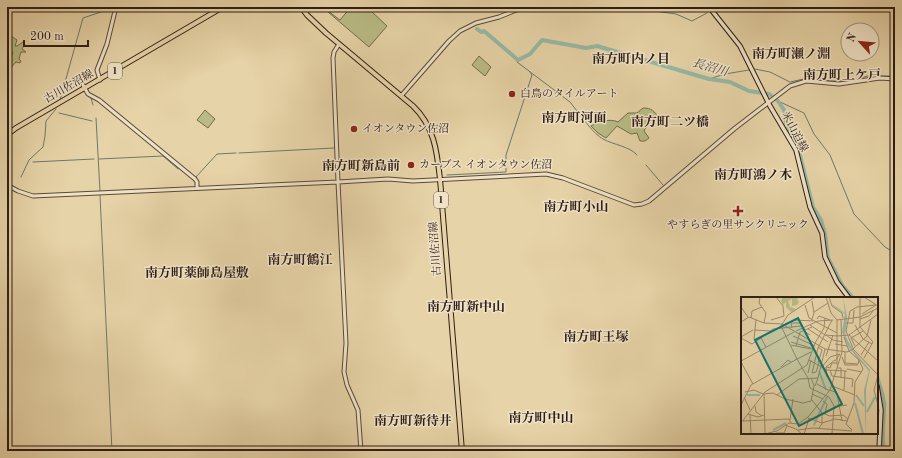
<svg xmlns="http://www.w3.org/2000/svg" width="902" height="458" font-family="'Old Standard TT','Noto Serif JP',serif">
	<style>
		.green { fill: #b8bb85; stroke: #726c4e }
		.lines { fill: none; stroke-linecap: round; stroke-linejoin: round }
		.stream { stroke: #6d7a6c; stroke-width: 1 }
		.river { stroke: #97b8a5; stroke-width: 4 }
		.tertiary-casing { stroke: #5b4a3b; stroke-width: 5 }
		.secondary-casing { stroke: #2d1d17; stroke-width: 5.5 }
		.primary-casing { stroke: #2d1d17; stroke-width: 6 }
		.tertiary { stroke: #efe2c6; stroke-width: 3 }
		.secondary { stroke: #efe2c6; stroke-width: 3.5 }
		.primary { stroke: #e6d3a7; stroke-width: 4 }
		.poi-dot { fill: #8f2418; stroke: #efe2c6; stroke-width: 1.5 }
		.labels { text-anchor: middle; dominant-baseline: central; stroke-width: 3; stroke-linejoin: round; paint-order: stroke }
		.shield { fill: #efe2c6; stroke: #67584c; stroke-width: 1 }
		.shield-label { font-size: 10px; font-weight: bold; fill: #2d1d17 }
		.street-label { font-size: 11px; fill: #2d1d17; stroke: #efe2c6 }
		.poi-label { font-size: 11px; fill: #2d1d17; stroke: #efe2c6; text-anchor: start }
		.water-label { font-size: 12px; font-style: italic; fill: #4d4c42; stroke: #efe2c6 }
		.quarter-label { font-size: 13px; font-weight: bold; fill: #2d1d17; stroke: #efe2c6 }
		.inset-river { fill: none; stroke: #97b8a5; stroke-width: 2 }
		.inset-road { fill: none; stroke: #9c8a6d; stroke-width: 1 }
		.view { fill: #0f766e; fill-opacity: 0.15; stroke: #0f766e; stroke-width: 2 }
		.inset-edge { fill: none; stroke: #2d1d17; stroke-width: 2 }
	</style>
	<rect width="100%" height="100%" fill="#e6d3a7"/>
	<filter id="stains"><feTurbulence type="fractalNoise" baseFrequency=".005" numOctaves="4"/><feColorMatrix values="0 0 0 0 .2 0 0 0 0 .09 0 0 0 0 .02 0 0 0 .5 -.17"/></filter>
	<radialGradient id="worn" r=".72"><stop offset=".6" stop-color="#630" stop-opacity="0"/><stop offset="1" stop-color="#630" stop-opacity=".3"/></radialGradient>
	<path class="green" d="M324 7H326L328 11 340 20 351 7H372L370 10 387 26 369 47 328 12Z
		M11 36 17 40 15 46H17L23 42 25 44 22 49 26 52H21L19 59 21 61 20 63 16 62 7 72V61L9 62 13 52 10 51V47L7 46Z
		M479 56 491 67 485 76 472 65Z
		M643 108C652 108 654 111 659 118L649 122 644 131 649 138 645 141H640L637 133 631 134 617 126 606 138 598 133 591 126C598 122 610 118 618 122L628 113H637Z
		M205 110 215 119 208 128 197 120Z"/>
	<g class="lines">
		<path class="stream" d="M625 7 676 14 692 21 707 13
			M517 62 570 102 577 111
			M755 69 770 72 790 82 808 78 832 81H849L868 76H895
			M709 79 725 74 749 70
			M91 98 93 105
			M60 100 83 18 101 12 108 7
			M778 101 804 113 814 134 830 155 854 214 885 247 895 253
			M59 113 92 121
			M579 113C586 122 593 133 603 139 614 145 629 146 637 155
			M96 118 100 191
			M239 153 334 148
			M99 159 163 156 178 169
			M33 162 94 159
			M646 165 663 185
			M447 175 506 172V155L531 78 532 75 530 72
			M21 177 29 160 43 147 45 136 46 121 56 109
			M196 177 217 154 236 153
			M100 195 112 451"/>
		<path class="river" d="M477 29 481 32 484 31 518 60 530 54 542 40 586 48 597 46 709 79 730 82 749 91 769 94 778 101 784 110 787 128 799 151 813 207 821 220 825 234 828 258 842 285 853 298
			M877 376C879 386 885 397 884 407 884 421 881 437 884 451"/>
		<g class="tertiary-casing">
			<path id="tertiary" d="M339 44 334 52 333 58 338 182 388 179 413 181 546 174 563 178 634 205 642 204 649 201 734 129 790 86 806 81 839 84 880 78 895 79
				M100 80 97 70 107 44 116 7
				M83 85 88 94 99 100 195 179 197 182V188
				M401 96 449 41 460 31 476 23 499 17 524 7
				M7 185 18 191 33 196 338 182 346 343 344 372 347 385 358 410 361 451"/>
		</g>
		<g class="secondary-casing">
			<path id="secondary" d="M709 7 740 46 770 106 796 150 810 207 822 233 825 257 837 282 849 298
				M877 386 881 410 879 451"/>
		</g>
		<g class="primary-casing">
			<path id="primary" d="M301 7 307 15 326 33 413 106C434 126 437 151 440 179L462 451
				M7 135 16 128 223 7"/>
		</g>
		<use href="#tertiary" class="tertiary"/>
		<use href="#secondary" class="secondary"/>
		<use href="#primary" class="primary"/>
	</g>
	<g class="poi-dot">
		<circle cx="512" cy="94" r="4"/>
		<circle cx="354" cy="129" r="4"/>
		<circle cx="411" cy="165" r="4"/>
		<path d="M736 205h4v4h4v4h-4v4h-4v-4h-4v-4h4z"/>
	</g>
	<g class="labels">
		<g class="shield">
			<rect x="108" y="63" width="14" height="16" rx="3"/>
			<rect x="434" y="192" width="14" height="16" rx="3"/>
		</g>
		<g class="shield-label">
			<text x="115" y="71">1</text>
			<text x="441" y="200">1</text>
		</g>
		<g class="street-label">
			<text transform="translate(69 87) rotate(-30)">古川佐沼線</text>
			<text transform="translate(794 132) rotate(62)">米山迫線</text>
			<text transform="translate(436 249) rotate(-94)">古川佐沼線</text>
		</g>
		<g class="poi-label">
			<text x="520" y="94">白鳥のタイルアート</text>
			<text x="362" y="129">イオンタウン佐沼</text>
			<text x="419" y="165">カーブス イオンタウン佐沼</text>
			<text x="738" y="225" text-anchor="middle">やすらぎの里サンクリニック</text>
		</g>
		<g class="water-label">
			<text transform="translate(710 68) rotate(16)">長沼川</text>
		</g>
		<g class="quarter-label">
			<text x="791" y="54">南方町瀬ノ淵</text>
			<text x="631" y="59">南方町内ノ目</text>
			<text x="842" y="75">南方町上ケ戸</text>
			<text x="574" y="118">南方町河面</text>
			<text x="670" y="122">南方町二ツ橋</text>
			<text x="361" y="166">南方町新島前</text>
			<text x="753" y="175">南方町鴻ノ木</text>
			<text x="576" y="207">南方町小山</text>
			<text x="300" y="260">南方町鶴江</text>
			<text x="197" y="273">南方町薬師島屋敷</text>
			<text x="466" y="307">南方町新中山</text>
			<text x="596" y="337">南方町王塚</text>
			<text x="541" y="418">南方町中山</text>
			<text x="413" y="421">南方町新待井</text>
		</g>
	</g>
	<g transform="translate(741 297)">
		<rect width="137" height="137" fill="#e6d3a7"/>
		<path d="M42 0 46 1 60 0 56 2 58 5 56 8 51 9V2L47 4 49 10 55 12 50 15 45 10V5L42 8 40 4Z" fill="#b8bb85"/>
		<path d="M102 0 106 20 104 38 112 53 129 73 125 92V137L123 93 128 74 108 51 101 35 104 17 92 9 91 7 104 16Z" fill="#97b8a5"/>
		<path class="inset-river" d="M78 74 85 93M6 98H19M115 98 123 109M114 106 122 137M126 115 134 100M73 128 86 100M32 133 45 126"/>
		<path class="inset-road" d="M19 0 18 6 25 16 23 26M35 0 42 9 43 19M85 0 90 16 96 23V39L108 38 137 17M88 0 91 9 101 16 102 21M119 0V30M123 0 137 9M64 8 68 21 96 36M0 10 7 20M73 15 87 6M121 17 135 8M119 20 137 11M10 21 11 14 21 10M71 22 73 16 71 4M76 22 78 19 89 23M119 22 128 19 132 14M30 23 43 19M96 23 119 20M100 23 101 54M130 23 126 39 112 52 137 78M0 25 8 20 23 26 41 27 84 52 106 55 112 52M105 26H112L113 13M44 27 53 23 72 24M69 28 84 38 96 39V68M114 28 122 42 131 47M119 30 132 45 123 61M51 31 50 26H59L63 34 69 38M67 32 87 45M13 33 30 34M55 34 77 24 92 23M85 38 92 43 102 45M108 38 137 64M52 39 74 49M0 40 12 33M103 40 108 54 118 63 117 67 104 66V55M0 41 11 47 20 41M13 42 15 23M50 45 73 52M74 46 83 31 84 21M94 47 106 49M50 48 70 52M55 49 59 35 71 30M114 49 110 41 122 34M25 50 20 41 32 32 60 29M77 50 81 53 77 66M112 51 105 34 109 14 116 10 134 8M70 55 56 62 67 81 69 91 88 100 93 109 91 137M120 58 128 45M85 59 92 38M101 60 104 68H117M68 63 86 73 106 74M0 64 53 35M0 65 12 87M40 70 47 63 50 65M81 70 89 60 99 57 94 64M85 70 89 71 91 66H96M96 71H100V81M106 72 121 75M89 73 91 79 112 82 111 90M67 76 70 63M71 76 77 51 91 23M71 76 75 75 78 66M137 78 133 93 137 108M86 80 85 70 94 63M77 81 84 52M76 87 89 94M91 89 114 98M89 93 96 96 101 124M103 93 104 74M4 95 13 93 22 97 32 96 44 102 62 106 70 104 73 89 70 81M23 97 24 136M71 97 82 102M36 98 58 82 77 81 74 89M3 100 9 113M71 103 81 116 89 119 102 118 107 122M82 104 86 107 84 117M0 108 10 88 56 62 40 29 47 18 74 0M14 109 15 115 21 119M94 110 106 108M7 117 17 120 23 118M9 117 10 137M67 121 81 126 94 122 107 124M49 123 52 102M2 124 48 122 50 126M0 126 24 95 66 68 74 46M44 128 55 132 61 137M77 132 81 127V116M57 133 72 131 111 134M111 133 105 127 113 106 114 85 122 72 118 63M35 136H43L46 129M23 137 36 134 48 126 57 127 67 120 89 93 101 55M63 137 68 122"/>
		<path class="view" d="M57 21 101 107 58 129 14 43Z"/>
		<rect width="137" height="137" class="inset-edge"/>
	</g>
	<rect width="902" height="458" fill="none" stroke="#e6d3a7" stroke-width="24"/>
	<rect x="8" y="8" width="886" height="442" fill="none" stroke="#2d1d17" stroke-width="2"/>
	<rect x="12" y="12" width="878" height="434" fill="none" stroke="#2d1d17"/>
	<g transform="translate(860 42) rotate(297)"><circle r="19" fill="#efe2c6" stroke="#a19380"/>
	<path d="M0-3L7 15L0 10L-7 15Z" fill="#8f2418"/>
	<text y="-6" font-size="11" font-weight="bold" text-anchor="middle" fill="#2d1d17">N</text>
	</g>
	<path d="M24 40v6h64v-6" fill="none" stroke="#2d1d17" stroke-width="2"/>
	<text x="30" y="40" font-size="12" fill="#2d1d17" stroke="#efe2c6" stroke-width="3" paint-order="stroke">200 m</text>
	<rect width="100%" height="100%" filter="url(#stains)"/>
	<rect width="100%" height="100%" fill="url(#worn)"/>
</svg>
